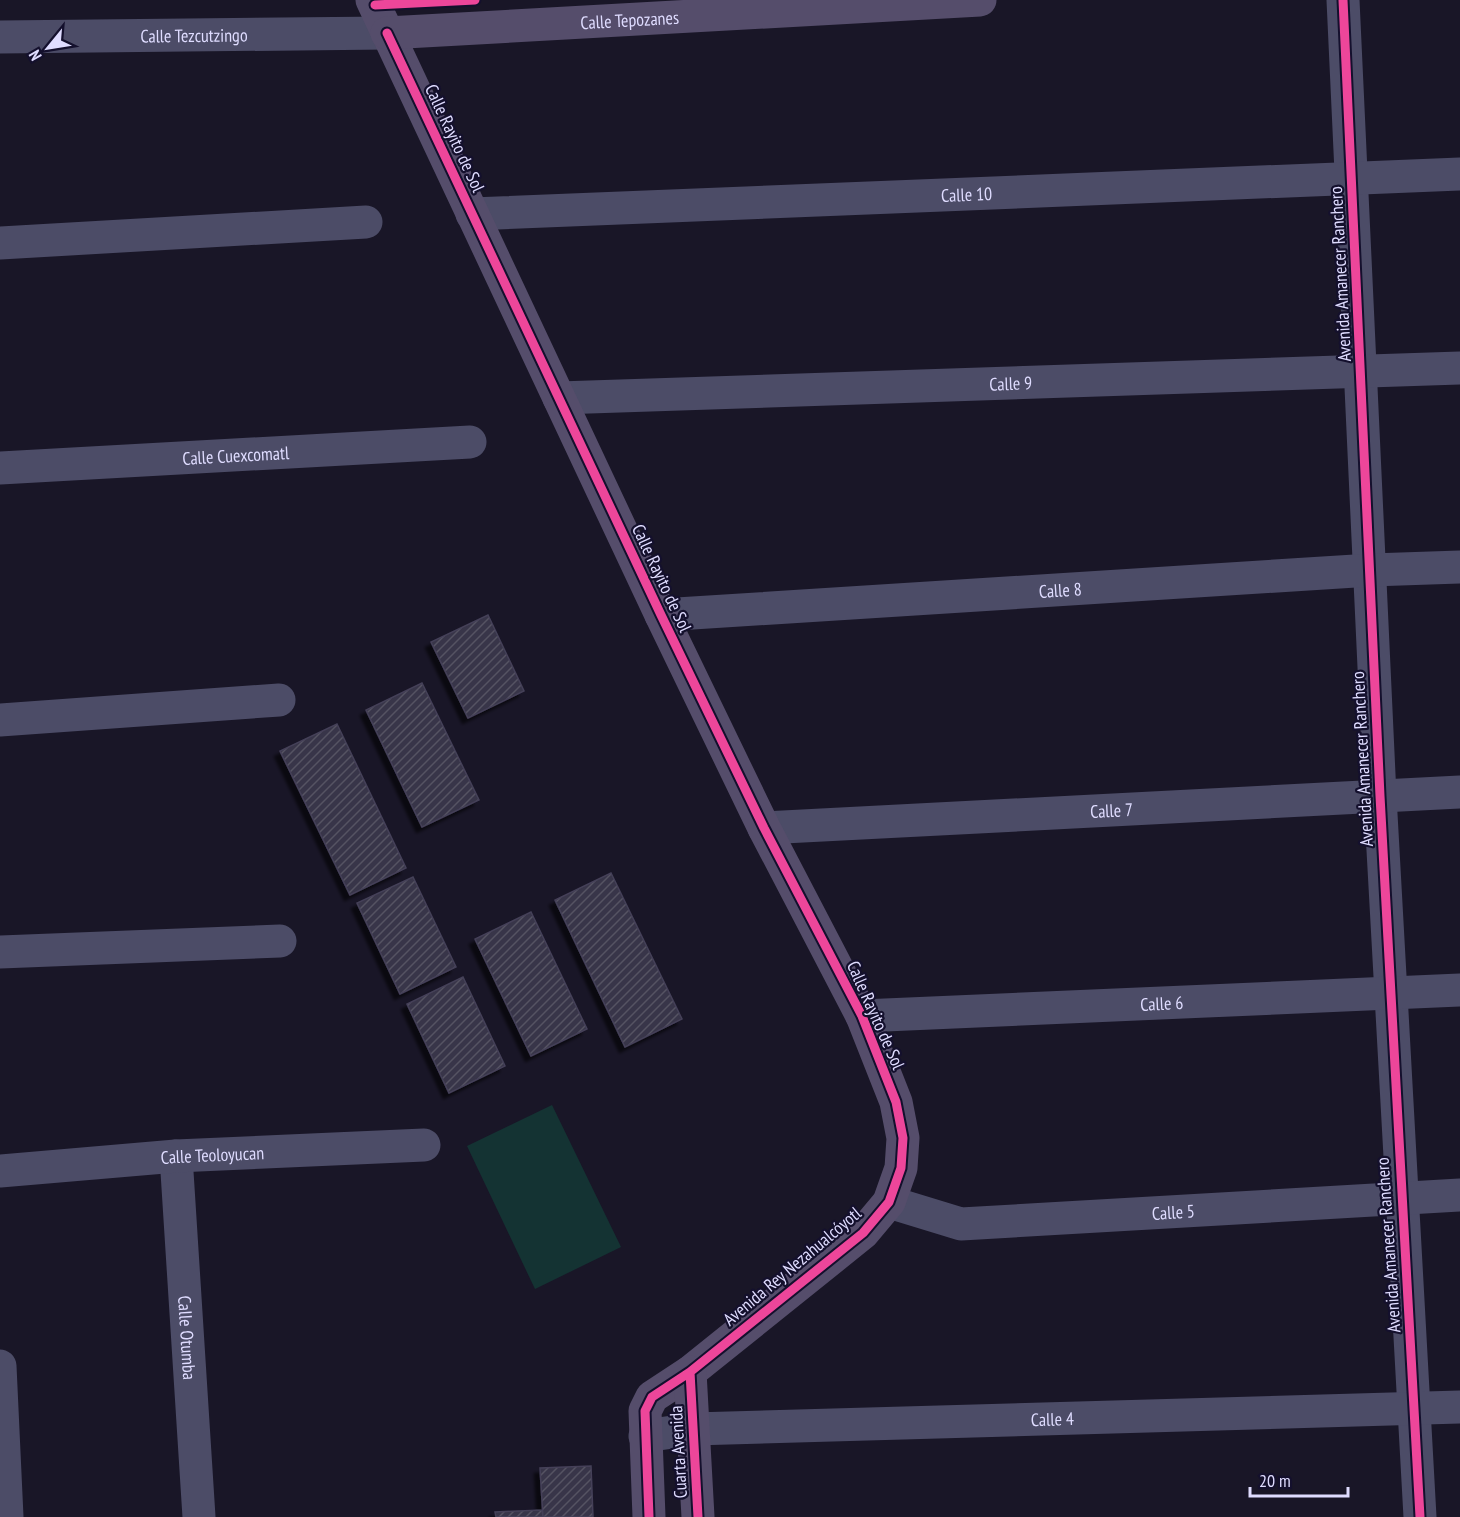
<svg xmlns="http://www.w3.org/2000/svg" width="1460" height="1517" font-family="'PT Sans Narrow',sans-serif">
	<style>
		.green { fill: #143333 }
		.building { fill: url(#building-hatch); stroke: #454159; stroke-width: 1.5; filter: url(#shadow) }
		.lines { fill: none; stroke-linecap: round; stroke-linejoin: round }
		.minor { stroke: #4c4c67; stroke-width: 33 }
		.major { stroke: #554d6b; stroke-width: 33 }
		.cycleway-casing { stroke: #14102d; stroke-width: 13 }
		.cycleway { stroke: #ed469a; stroke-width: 9 }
		.labels { text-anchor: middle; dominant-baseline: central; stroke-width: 4.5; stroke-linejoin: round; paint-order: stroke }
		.street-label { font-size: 18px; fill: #dfdcff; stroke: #14102d }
	</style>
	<defs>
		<pattern id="building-hatch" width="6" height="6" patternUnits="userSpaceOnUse" patternTransform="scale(1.5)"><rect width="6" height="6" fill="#383548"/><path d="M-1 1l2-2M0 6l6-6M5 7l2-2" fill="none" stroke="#545263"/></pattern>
		<filter id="shadow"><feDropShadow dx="-5.5" dy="5.5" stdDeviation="1.5" flood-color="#0009"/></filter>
	</defs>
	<rect width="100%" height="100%" fill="#191627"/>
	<path class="green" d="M552 1105 621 1247 535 1289 467 1146Z"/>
	<path class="building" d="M488 615 524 691 468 718 431 642Z
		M422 683 479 800 422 827 366 710Z
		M337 724 406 868 350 895 280 751Z
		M611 873 682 1019 625 1047 555 900Z
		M413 877 456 967 400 994 357 903Z
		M531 912 587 1029 531 1056 475 939Z
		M463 977 505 1066 449 1093 407 1004Z
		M591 1466 593 1517H543L540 1468Z
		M542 1510 543 1517H496L495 1512Z"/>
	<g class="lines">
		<g class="minor">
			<path d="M1343 0 1380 796 1420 1517"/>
			<path id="s1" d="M0 37 387 33"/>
			<path id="s2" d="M472 214 1460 174"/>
			<path d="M0 243 366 222"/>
			<path id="s3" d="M559 398 1460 368"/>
			<path id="s4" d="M0 468 470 442"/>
			<path id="s5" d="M661 615 1371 570 1460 567"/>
			<path d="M0 720 279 700"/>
			<path id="s6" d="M764 828 1460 792"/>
			<path d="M0 952 280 941"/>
			<path id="s7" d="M862 1016 1460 990"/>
			<path id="s8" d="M176 1156 199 1517"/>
			<path id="s9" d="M0 1171 176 1156 424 1145"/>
			<path id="s10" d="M889 1202 961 1224 1460 1195"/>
			<path d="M0 1366 7 1517"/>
			<path id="s11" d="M645 1436 693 1429 1460 1407"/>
		</g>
		<g class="major">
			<path d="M372 0 661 615 764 828 862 1016 896 1102 903 1138 901 1168 889 1202 863 1233 690 1372 652 1397 645 1411 649 1517"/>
			<path id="s12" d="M387 33 980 0"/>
			<path d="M690 1372 698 1517"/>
		</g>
		<g class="cycleway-casing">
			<path id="cycleway" d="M1343 0 1380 796 1420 1517
				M375 5 475 0
				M387 33 661 615 764 828 862 1016 896 1102 903 1138 901 1168 889 1202 863 1233 690 1372 652 1397 645 1411 649 1517
				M690 1372 698 1517"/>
		</g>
		<use href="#cycleway" class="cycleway"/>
	</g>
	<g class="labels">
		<g class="street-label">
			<text stroke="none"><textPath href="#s12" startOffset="243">Calle Tepozanes</textPath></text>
			<text stroke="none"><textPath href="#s1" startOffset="194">Calle Tezcutzingo</textPath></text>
			<text transform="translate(455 138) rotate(65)">Calle Rayito de Sol</text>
			<text stroke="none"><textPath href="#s2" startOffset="495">Calle 10</textPath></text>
			<text transform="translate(1340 274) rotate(-93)">Avenida Amanecer Ranchero</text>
			<text stroke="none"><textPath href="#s3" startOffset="452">Calle 9</textPath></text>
			<text stroke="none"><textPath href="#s4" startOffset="236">Calle Cuexcomatl</textPath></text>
			<text transform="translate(662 578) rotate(65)">Calle Rayito de Sol</text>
			<text stroke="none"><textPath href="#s5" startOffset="400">Calle 8</textPath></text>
			<text transform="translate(1362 759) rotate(-93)">Avenida Amanecer Ranchero</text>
			<text stroke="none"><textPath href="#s6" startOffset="348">Calle 7</textPath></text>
			<text stroke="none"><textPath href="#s7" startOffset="300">Calle 6</textPath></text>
			<text transform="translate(876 1015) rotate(66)">Calle Rayito de Sol</text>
			<text stroke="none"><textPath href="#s9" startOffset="213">Calle Teoloyucan</textPath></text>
			<text stroke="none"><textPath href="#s10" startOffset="288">Calle 5</textPath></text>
			<text transform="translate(1388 1245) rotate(-94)">Avenida Amanecer Ranchero</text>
			<text transform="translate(792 1266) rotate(-40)">Avenida Rey Nezahualcóyotl</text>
			<text stroke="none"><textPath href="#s8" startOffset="182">Calle Otumba</textPath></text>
			<text stroke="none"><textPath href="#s11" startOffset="408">Calle 4</textPath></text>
			<text transform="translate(678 1452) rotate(-93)">Cuarta Avenida</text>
		</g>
	</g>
	<g transform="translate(48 48) rotate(240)" stroke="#14102d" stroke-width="4.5" paint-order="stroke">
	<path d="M0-4.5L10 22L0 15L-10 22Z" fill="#dfdcff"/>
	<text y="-9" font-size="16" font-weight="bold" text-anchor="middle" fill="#dfdcff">N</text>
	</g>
	<path d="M1250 1487v9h98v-9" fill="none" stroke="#dfdcff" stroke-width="3"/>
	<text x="1259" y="1487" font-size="18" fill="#dfdcff" stroke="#14102d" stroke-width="4.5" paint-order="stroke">20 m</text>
</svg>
